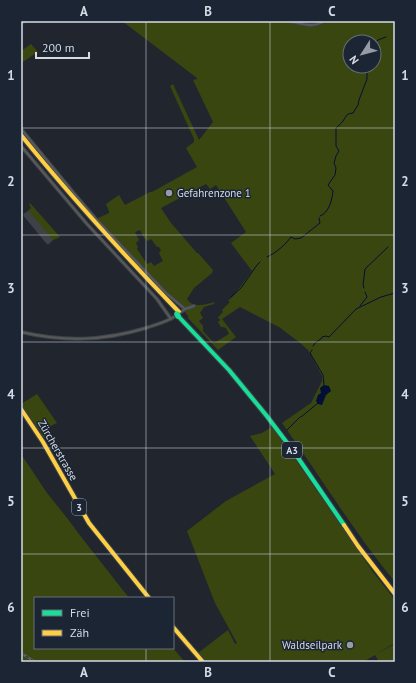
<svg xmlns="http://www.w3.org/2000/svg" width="416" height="683" font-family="'PT Sans',sans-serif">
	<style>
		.green { fill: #394610; fill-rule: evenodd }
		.water { fill: #030f34 }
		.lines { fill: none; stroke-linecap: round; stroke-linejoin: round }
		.stream { stroke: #030f34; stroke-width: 1 }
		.taxiway { stroke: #3e4248; stroke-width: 4.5 }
		.street-casing { stroke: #3f444a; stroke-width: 4 }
		.fast-casing { stroke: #3f444a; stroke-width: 6 }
		.slow-casing { stroke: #3f444a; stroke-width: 6 }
		.street { stroke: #575857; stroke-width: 2 }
		.fast { stroke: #16e098; stroke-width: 4 }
		.slow { stroke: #ffcf43; stroke-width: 4 }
		.rail-casing { stroke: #5c5f61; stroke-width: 2.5 }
		.rail { stroke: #1c2533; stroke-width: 1; stroke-dasharray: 3; stroke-linecap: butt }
		.fast-bridge-casing { stroke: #3f444a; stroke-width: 8; stroke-linecap: butt }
		.fast-bridge { stroke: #16e098; stroke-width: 5.5 }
		.grid { fill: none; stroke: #d5dbe5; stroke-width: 1; stroke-opacity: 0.55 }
		.poi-dot { fill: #969ca5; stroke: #1c2533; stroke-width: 1.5 }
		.labels { text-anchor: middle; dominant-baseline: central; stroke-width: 3; stroke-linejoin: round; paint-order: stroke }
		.shield { fill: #1c2533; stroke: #9ea4b0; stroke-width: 1 }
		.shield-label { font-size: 10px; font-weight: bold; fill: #d5dbe5 }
		.poi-label { font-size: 11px; fill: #d5dbe5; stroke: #1c2533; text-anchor: start }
		.street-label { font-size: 11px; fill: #d5dbe5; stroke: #1c2533 }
		.neatline { fill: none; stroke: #d5dbe5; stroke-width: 1.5 }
		.grid-label { font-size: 13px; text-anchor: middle; font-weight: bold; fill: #d5dbe5 }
	</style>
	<rect width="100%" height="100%" fill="#21262e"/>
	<path class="green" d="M122 21H276C282 22 287 22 293 23 304 25 317 31 326 21H395V582C354 532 320 476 282 423L311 403 322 381V376L308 350 299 342 279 327 240 307 222 319 236 337 218 350 188 318V316L184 311 185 310V307L176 300 175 299 173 298 162 288 100 222 98 218 109 213V211L106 204 119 195 125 205 148 193 150 192H152L197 167 186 148 194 142V139L170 86 173 84 199 140 213 122 193 80 197 79V78ZM350 42H374V66H350ZM206 184 210 189 216 185 246 232 231 243 252 271 234 295 228 301 230 302 222 310 223 312 218 317 220 320 218 322 221 327H223L226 328 229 334 214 343 203 331V326L199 321 203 318 200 313 204 307 214 304 215 302C206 304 193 309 187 299L194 288 212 273 213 270 198 253H197L171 223 161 208ZM140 230 144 238 148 241 151 239 157 247H159L161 250 159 253 163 261 154 266 151 262 147 264 137 249 138 247 136 243 139 240 135 232Z
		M31 44 38 52 21 63V51Z
		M30 203 60 237 47 243 23 215 31 208 29 204Z
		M37 394 57 423 48 427 51 434 43 438 40 431 21 405V404Z
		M272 427 297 462 373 572 395 600V643L376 654 395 644V662H379L375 655 363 662H206L198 653 228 630 235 644 237 643 215 603 187 531 226 501 275 474 250 436 262 433Z
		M21 454 47 493 67 518 82 538 129 598H35V648H173L185 662H21Z"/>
	<path class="water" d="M324 385 329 386 331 391 326 395 322 405 318 404 316 401 318 395 321 393 320 388Z"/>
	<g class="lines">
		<path class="stream" d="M374 44 378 40 386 37
			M320 216C329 213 332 200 333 191L328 185 335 175 336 168 334 163 336 156 339 151 336 146V128C338 126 341 124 343 121 347 115 346 114 353 113L358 105 359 100 367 79V71L369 66
			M267 257C276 253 285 245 291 237L295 239 301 238 320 223 319 218
			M364 288 363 285 365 269 388 247
			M231 297 241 288 257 265 260 262
			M360 306 367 297 365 292
			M313 346 316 342 321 339 322 337 326 336 329 337 356 309 381 297 395 293
			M312 350 310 353 323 375 324 385
			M301 417 318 403
			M287 430 300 417"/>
		<path class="taxiway" d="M28 214 50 240 48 242 26 215Z"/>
		<g class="street-casing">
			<path id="street" d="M289 21C301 23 313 29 324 21
				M21 23 24 21
				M21 129 77 197 95 218 166 293 185 309
				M21 146 87 224 157 299 171 319
				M181 312 185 309 194 306
				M21 332C64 342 103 341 146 328 157 324 168 322 177 315"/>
		</g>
		<g class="fast-casing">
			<path id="fast" d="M178 316 229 370 266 415 294 452 344 525"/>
		</g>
		<g class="slow-casing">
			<path id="slow" d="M21 135C71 197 124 255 179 312
				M21 409 43 442 89 523 149 598
				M344 525 358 546 395 594
				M173 627 203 662"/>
		</g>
		<use href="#street" class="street"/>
		<use href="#fast" class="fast"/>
		<use href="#slow" class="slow"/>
		<g class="rail-casing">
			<path id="rail" d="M21 653 35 662"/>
		</g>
		<use href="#rail" class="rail"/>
		<g class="fast-bridge-casing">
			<path id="fast-bridge" d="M177 314 178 316"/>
		</g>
		<use href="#fast-bridge" class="fast-bridge"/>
	</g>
	<path class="grid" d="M146 21V598M270 21V662M21 128H395M21 235H395M21 342H395M21 448H395M21 554H395M146 648V662"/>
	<g class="poi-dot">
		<circle cx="169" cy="193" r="4"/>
		<circle cx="350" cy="645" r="4"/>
	</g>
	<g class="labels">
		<g class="shield">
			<rect x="282" y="442" width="20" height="16" rx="3"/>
			<rect x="72" y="499" width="14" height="16" rx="3"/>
		</g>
		<g class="shield-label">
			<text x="292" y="450">A3</text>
			<text x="79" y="507">3</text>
		</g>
		<g class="poi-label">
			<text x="177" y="193">Gefahrenzone 1</text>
			<text x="342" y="645" text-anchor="end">Waldseilpark</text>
		</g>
		<g class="street-label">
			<text transform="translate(58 450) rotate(60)">Zürcherstrasse</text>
		</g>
	</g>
	<rect width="416" height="683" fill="none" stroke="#1c2533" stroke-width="44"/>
	<rect x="34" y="597" width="140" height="52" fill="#1c2533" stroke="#666e7a"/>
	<rect x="42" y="610" width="20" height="6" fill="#16e098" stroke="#666e7a"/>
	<text x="70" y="617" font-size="12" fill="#d5dbe5">Frei</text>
	<rect x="42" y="630" width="20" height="6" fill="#ffcf43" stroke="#666e7a"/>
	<text x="70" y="637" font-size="12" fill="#d5dbe5">Zäh</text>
	<g transform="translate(362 54) rotate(234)"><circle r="19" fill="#1c2533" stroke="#666e7a"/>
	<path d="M0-3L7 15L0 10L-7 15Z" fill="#969ca5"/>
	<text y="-6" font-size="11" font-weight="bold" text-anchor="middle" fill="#d5dbe5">N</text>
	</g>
	<path d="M36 52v6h53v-6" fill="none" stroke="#d5dbe5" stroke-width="2"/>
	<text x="42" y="52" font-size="12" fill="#d5dbe5" stroke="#1c2533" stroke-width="3" paint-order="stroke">200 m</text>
	<rect x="22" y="22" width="372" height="639" class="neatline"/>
	<g class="grid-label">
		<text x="84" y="16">A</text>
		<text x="208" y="16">B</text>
		<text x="332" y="16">C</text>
		<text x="11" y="80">1</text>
		<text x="405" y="80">1</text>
		<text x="11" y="186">2</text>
		<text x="405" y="186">2</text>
		<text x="11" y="293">3</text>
		<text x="405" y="293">3</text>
		<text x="11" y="399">4</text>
		<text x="405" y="399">4</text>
		<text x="11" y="506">5</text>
		<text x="405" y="506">5</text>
		<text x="11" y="612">6</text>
		<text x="405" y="612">6</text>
		<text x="84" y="677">A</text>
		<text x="208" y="677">B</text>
		<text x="332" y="677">C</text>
	</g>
</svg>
